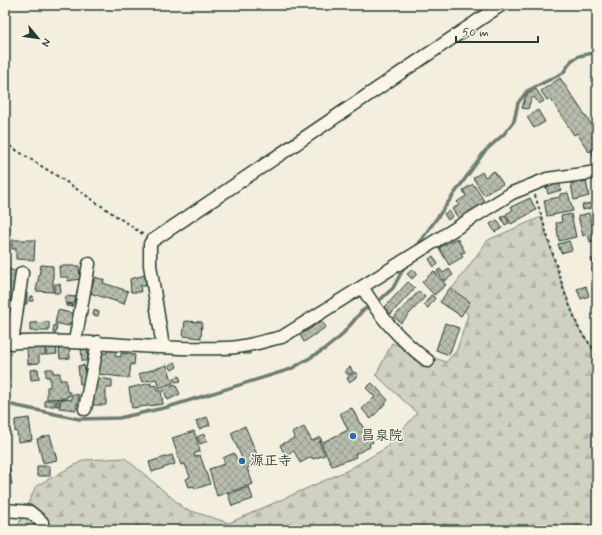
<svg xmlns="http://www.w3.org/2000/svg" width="602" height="535" font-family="Mynerve,'Klee One',sans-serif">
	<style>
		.forest { fill: url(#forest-firs); stroke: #78877b }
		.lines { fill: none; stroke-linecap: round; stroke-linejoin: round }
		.stream { stroke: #6c7d72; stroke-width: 3.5 }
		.building { fill: url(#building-cross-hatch); stroke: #1f3d34 }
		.street-casing { stroke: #1f3d34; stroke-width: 15 }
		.path { stroke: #1f3d34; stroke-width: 2; stroke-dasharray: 3 3; stroke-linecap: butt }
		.street { stroke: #fcf5e5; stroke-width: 12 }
		.poi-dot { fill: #1f6fb2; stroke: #fcf5e5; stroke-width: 1.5 }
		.labels { text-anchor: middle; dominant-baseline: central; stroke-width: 3; stroke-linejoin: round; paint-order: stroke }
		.poi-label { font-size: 14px; font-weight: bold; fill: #1f3d34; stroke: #fcf5e5; text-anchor: start }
	</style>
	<defs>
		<pattern id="forest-firs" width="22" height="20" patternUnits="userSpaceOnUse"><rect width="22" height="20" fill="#d0d1c2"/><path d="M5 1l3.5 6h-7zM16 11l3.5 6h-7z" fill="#b2b4a7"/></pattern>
		<pattern id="building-cross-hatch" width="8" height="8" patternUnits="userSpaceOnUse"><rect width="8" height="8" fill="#b8bcae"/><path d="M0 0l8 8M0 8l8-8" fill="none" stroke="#959a8e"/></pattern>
	</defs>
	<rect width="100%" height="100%" fill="#f3eede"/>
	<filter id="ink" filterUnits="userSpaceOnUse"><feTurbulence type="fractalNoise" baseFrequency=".025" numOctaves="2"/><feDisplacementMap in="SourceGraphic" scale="8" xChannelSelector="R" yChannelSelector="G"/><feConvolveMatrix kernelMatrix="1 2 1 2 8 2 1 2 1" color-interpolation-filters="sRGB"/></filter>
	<g filter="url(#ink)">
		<path class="forest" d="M541 217 557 270 579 329 597 354V530H16L36 486 84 460 125 458 185 509 229 523 348 470 386 448 417 413 376 375 392 343 446 362 457 350 468 315 451 290 488 240Z"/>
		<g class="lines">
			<path class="stream" d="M414 250 485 151 504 134 514 121 518 103 527 91 563 73 572 60 579 56 597 52
				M12 405 79 419 119 418 168 407 291 369 325 349 340 337 362 311 380 300 393 288 406 264"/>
		</g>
		<path class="building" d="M560 78 597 133V147L589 152 577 133 574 135 550 98 547 100 541 91Z
			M536 89 544 101 539 104 534 97 531 99 528 109 522 108 526 95Z
			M538 110 545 122 534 128 527 117Z
			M592 151H597V165H595Z
			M494 171 503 184 484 195 473 178 482 172 485 177Z
			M586 181 589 196 574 200 571 184Z
			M559 183 561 190 548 194 546 186Z
			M473 184 485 202 459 219 452 209 459 205 457 202 466 196 463 190Z
			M568 193 573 211 547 216 544 200 560 197V194Z
			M530 198 536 210 511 224 506 214 513 210 511 207Z
			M590 203 591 208 583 210 582 205Z
			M449 211 453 216 448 220 444 214Z
			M589 213 591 222 597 221V240L590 242 588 234 583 236 578 216Z
			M571 214 576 237 559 241 556 223 562 222 561 216Z
			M505 215 509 223 505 225 501 217Z
			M497 220 502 228 495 232 490 224Z
			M5 227H10L9 238H5Z
			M457 238 465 252 461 253 463 257 449 265 439 248Z
			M12 240H35L34 260 16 259V249H12Z
			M569 241 572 250 561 253 558 244Z
			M597 252V263L593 264 591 259 596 257 595 253Z
			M433 256 438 264 434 267 429 259Z
			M41 265 53 266V292L36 291Z
			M59 266H79L80 279 68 281V277H60Z
			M597 267V283L592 268Z
			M5 268 18 272 14 300 11 299V302L5 301Z
			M413 269 417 274 412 279 407 274Z
			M440 269 443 273 449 269 453 275 444 281 437 271Z
			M434 271 446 285 434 295 422 282Z
			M145 275 146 286H140L141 292H131L130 279Z
			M95 277 104 280 103 283 128 291 124 304 90 293Z
			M408 282 415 288 391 314 384 308Z
			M55 284H60L61 293H54Z
			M586 286 589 296 581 299 577 289Z
			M450 288 470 302 461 316 440 302Z
			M419 291 425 297 401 323 394 317Z
			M22 293H27V304H21Z
			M431 295 435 298 428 308 424 305Z
			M30 296H33V301H29Z
			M66 296 76 297 75 304 65 303Z
			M66 304 73 305 72 307 66 306Z
			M5 307 11 308 9 323H5Z
			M58 310 75 314 72 323 70 322 69 326 55 323Z
			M94 310 99 312 98 316 93 315Z
			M185 321 202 322 201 338 183 336Z
			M321 321 326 327 304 342 300 335Z
			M49 322V331H30V323Z
			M445 323 459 328 449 355 436 350Z
			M5 325H8L7 335H5Z
			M54 325H57L56 333H53Z
			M56 344 57 354 46 355V345Z
			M69 345 70 358 60 359 59 346Z
			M45 346V355H39V363L28 364 27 347Z
			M87 346 88 361H82L81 347Z
			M108 349 116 350 115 356 121 357V353L135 355 134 365 131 364 129 378 98 374 99 370H96L101 353H107Z
			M243 349H250V354H243Z
			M175 362 177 367 172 370 169 365Z
			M84 365 87 384H80L78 366Z
			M167 365 173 383 159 388 156 379 142 382 139 374Z
			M350 367 353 372 348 375 345 371Z
			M38 369 39 379 31 380 30 370Z
			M46 369H53V373H60V380H66L67 392H70V396H67V398L47 399V387H50V377H46Z
			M355 372 358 376 349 382 347 378Z
			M179 376 181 381 175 382 174 378Z
			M93 377 112 380V388H106V405H89Z
			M151 383V386L156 385 157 391 161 390 163 404 132 408 129 388Z
			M372 383 388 400 371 419 362 409 375 397 366 388Z
			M175 384 180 394 168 400 163 389Z
			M72 394 79 395 76 410 59 408 61 399 71 400Z
			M57 399H59V406H56Z
			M45 400H55V406H45Z
			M352 408 360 424 361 423 364 430 367 428 373 442 369 444 370 447 355 454 356 457 332 466 321 443 348 430 340 413Z
			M207 417 210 425 199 429 196 421Z
			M29 418 32 440 18 442 17 431 15 432V420Z
			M245 426 260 462 247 468 253 484 217 496 209 469 225 464 223 458 234 453 237 460 242 458 231 433Z
			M304 427 312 441 320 437 322 441 319 442 325 455 313 459 311 457 300 463 294 451 285 455 280 445 295 438 292 433Z
			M194 431 200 451 194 454 195 457 200 455 210 484 195 489 194 486 189 487 186 479 190 477 185 464 181 465 172 438Z
			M204 434 207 441 200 444 197 437Z
			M50 435 57 460 43 463 37 439Z
			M172 455 175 464 152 472 149 462Z
			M37 466H50V476H37Z
			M9 467 12 484 5 485V468Z
			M249 487 253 499 232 506 228 494Z
			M5 519 8 530H5Z"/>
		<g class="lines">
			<g class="street-casing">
				<path id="street" d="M362 287C382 319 398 338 428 361
					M75 341 89 264
					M5 343C79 337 151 351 225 348 244 348 263 341 282 337L512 193 547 179 597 172
					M12 343 22 273
					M163 347 150 265V244L152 241 501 5
					M85 409 98 342
					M5 510 30 512 42 522V530"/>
			</g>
			<path class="path" d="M5 143 65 181 144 235
				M535 195 564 291 579 329 597 354"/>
			<use href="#street" class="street"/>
		</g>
	</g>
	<g class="poi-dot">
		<circle cx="353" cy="436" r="4"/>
		<circle cx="242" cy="461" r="4"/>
	</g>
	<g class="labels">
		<g class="poi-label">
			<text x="361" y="436">昌泉院</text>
			<text x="250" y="461">源正寺</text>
		</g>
	</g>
	<rect width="602" height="535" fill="none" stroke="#fcf5e5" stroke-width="20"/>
	<rect x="10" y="10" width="582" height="515" fill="none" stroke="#1f3d34" stroke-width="1.5" filter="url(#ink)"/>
	<g transform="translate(38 38) rotate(119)" stroke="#fcf5e5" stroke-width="3" paint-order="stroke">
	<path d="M0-3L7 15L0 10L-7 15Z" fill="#1f3d34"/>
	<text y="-6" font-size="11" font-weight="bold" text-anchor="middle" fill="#1f3d34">N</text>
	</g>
	<path d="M456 36v6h82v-6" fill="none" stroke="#1f3d34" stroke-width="2"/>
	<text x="462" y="36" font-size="12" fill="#1f3d34" stroke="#fcf5e5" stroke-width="3" paint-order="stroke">50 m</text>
</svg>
